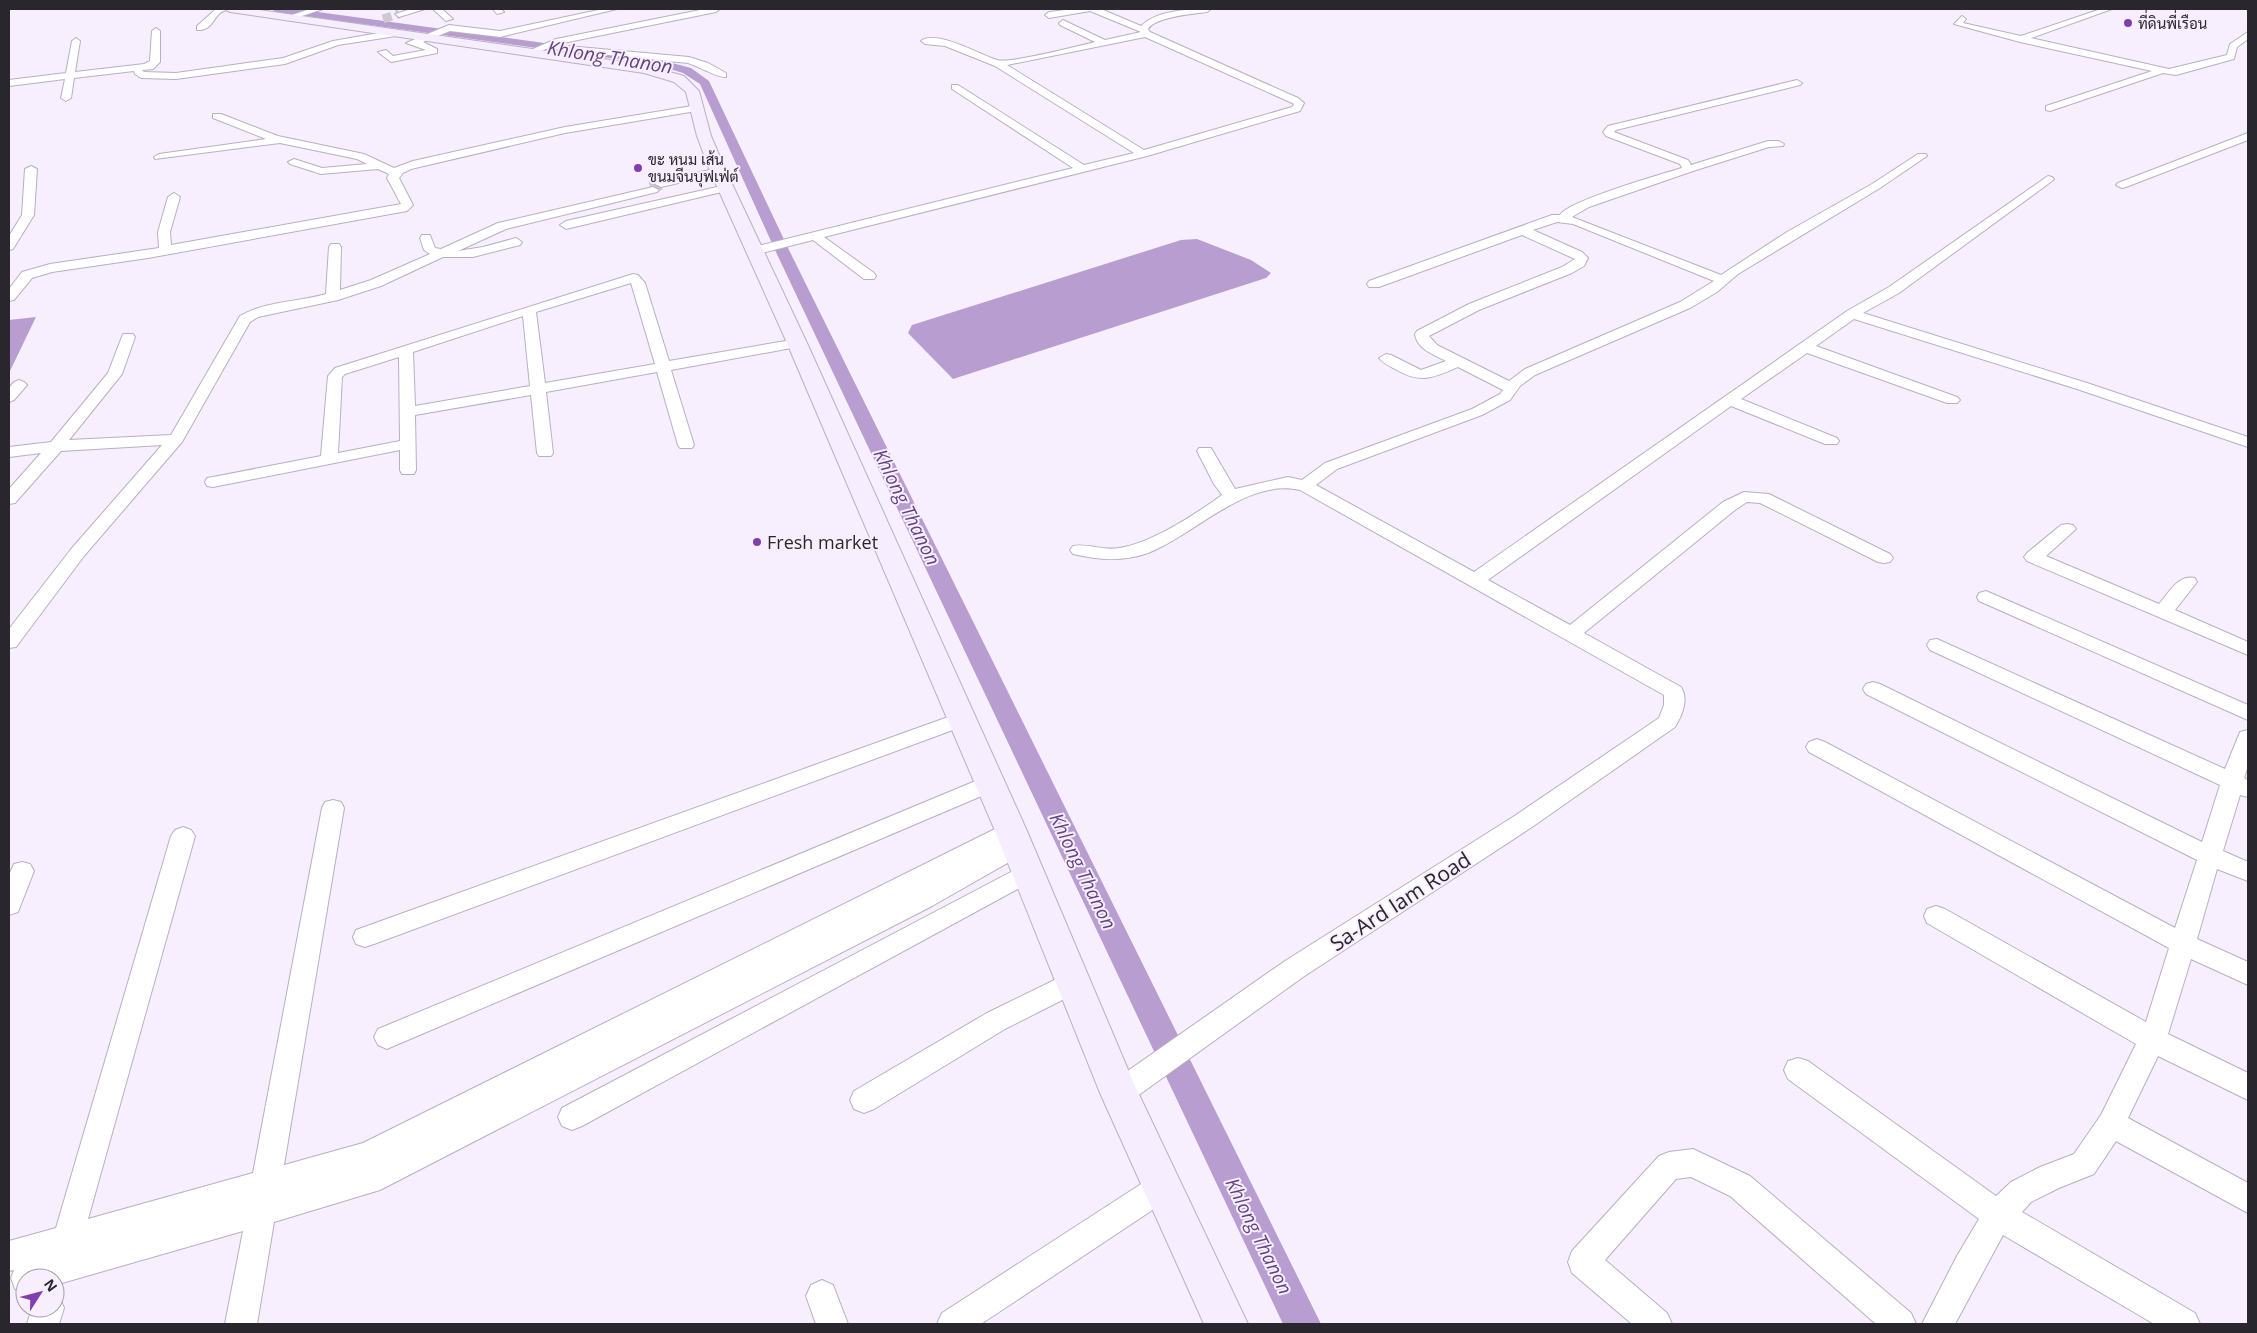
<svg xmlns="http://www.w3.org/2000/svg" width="2257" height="1333" viewBox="0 0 2257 1333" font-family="'Open Sans',Sarabun,sans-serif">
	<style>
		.water { fill: #b89dd1 }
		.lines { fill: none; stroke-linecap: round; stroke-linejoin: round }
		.canal { fill: #b89dd1; fill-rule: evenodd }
		.street-tunnel-far1 { stroke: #cec7d4; stroke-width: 9; stroke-dasharray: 9 5; stroke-linecap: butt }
		.street-tunnel { stroke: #cec7d4; stroke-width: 12; stroke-dasharray: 12 6; stroke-linecap: butt }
		.street-casing { stroke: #b8afc1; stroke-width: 2 }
		.secondary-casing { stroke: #b8afc1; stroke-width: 2 }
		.street { fill: #fff; fill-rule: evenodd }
		.secondary { fill: #f6edfe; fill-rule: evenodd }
		.poi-dot { fill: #823eb1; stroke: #f7effe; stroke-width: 2 }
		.labels { text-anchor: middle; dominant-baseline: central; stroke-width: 4; stroke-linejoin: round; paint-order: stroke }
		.far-poi-label { font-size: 15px; fill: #2a262d; stroke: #f7effe; text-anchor: start }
		.poi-label { font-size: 18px; fill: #2a262d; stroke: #f7effe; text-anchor: start }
		.water-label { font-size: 19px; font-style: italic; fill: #654181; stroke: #f7effe }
		.near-street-label { font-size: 21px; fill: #2a262d; stroke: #f7effe }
	</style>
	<rect width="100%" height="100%" fill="#f7effe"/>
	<!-- water -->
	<path class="water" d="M1197,239L1251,260L1271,273L1266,278L953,379L908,333L912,325L1181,240Z
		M36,317L10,371L9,372V320Z"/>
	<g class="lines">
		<!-- canal -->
		<path class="canal" d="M271,9H296L653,58L691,68L709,81L789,250L1321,1324H1283L775,250L700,84L683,73L653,64L276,12Z"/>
		<!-- street-tunnel-far1 -->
		<path class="street-tunnel-far1" d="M383,19L399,14"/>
		<!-- street-tunnel -->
		<path class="street-tunnel" d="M650,187L661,184"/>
		<!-- street casing -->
		<g class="street-casing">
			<path id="street" d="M216,9H227C225,11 222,11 220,13C213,19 211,31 197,30V26Z
				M310,9H323L290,20L286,17Z
				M411,9H425L399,17L395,14Z
				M433,9H442L453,19L446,21Z
				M493,9H501L504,12L497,14Z
				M603,9H617L500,37L450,31L423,42L437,49V53L391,62L378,52L386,50L393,56L426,50L406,43L449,25L500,31Z
				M705,9H720L716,12L558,44L557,45L689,57L708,63L726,73V77C718,78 698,66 688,63L559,50L556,49V45L531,55L526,52L556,39Z
				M1074,9H1101L1141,26C1157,10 1189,9 1211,9L1207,12C1192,14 1155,17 1148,29L1150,32L1298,98L1304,103L1300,111L1147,156L824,237L874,273L876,276L874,279H864L813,240L754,255L750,254L748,251L750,248L1073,168L952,89V85H958L1084,165L1134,153L995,66L945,46L925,44L921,41C936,29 980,55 997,60C1009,64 1078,46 1095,42L1060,25L1059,23L1063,20L1105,40L1141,32L1090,11L1049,18L1045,15L1049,12ZM1145,37L1290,102L1294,104L1292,107L1144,150L1007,65Z
				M2101,9H2112L2031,38L2169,69L2227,55L2230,44L2248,32V39L2237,47L2234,59L2176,75L2163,73L2050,111L2046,110V106L2152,71L2020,42L1954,24L1962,16L1966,19L1963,23L2021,36Z
				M156,28L160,31V62L153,69L142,70L144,72L176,73L283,58L333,41L396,30L400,33L396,36L338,45L285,64L176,79L141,78L135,74L134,71L74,78L71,98L66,101L61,98L65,79L9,86V80L66,73L72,41L76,38L80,41L75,72L144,64L150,61L152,31Z
				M1797,80L1802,83L1800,85L1616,130L1614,132L1688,160L1691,165L1768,141H1779L1784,144L1783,146L1769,147L1693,171L1589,207L1572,217L1721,275L1787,232L1872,184L1918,154H1926L1927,156L1880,188L1738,274L1717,292L1690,308L1535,375L1520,386L1510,400L1482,415L1337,469L1316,485L1474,572L1847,311L1889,287L2048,176L2052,177L2054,179L2052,181L1899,293L1863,313L2087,383L2248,437V447L2077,389L1854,319L1816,346L1957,397L1960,400L1957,403H1947L1807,353L1741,399L1837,438L1839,441L1837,444H1825L1731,406L1488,580L1570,625L1723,502L1744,492L1769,494L1890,554L1893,558L1890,562L1884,563L1878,562L1760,503L1747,502L1735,510L1584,633L1681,687C1689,699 1682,716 1675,727L1532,827L1303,977L1129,1102L1119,1106L1109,1102L1105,1093L1109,1084L1285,961L1516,815L1659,718L1664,705V695L1300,490C1246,478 1196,534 1148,553C1123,562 1098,560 1073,554L1070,550L1073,546C1087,543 1103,551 1119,548C1150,544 1196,514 1222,495L1214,484L1197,451L1199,448H1211L1235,489L1288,477L1302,480L1325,463L1472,409L1500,394L1503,390L1458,367C1433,378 1420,384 1395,369C1389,366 1383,363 1379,358L1386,354L1391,355L1421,370L1446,361C1434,355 1417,349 1415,334L1417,331L1469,304L1562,267L1575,259L1522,235L1379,287H1369L1367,284L1369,281L1552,215H1560C1568,201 1662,174 1682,168L1680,164L1606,136L1603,132L1608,126ZM1557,222L1573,224L1714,281L1680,302L1525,369L1509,381L1437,345L1429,336L1479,310L1572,273L1584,266L1588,258L1582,252L1533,230Z
				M698,105L703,108L702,110L565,133L411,169L403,173L399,178L413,205L407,211L148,258L52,272L32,278L14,300L9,301V289L22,272L50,264L159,248L158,232L168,197L174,193L180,197L170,232L171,245L401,204L387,178L389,174L378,169L321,174L290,164L288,162L294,159L322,168L367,164L357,159L280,143L155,159L154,157L159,154L266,139L213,118V114H221L278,136L364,154L394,168L413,161L565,127Z
				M2248,133V140L2126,187L2122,188L2116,185L2118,183Z
				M31,166L37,169L34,215L13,249L9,250V236L22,215L25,169Z
				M718,168L724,171L722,173L661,187L655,184L657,182Z
				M726,185L730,186L732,188L730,190L566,229L560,225L566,221Z
				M653,187L659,190L657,192L506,229L458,251L483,247L516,238L522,242L520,245L473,257H443L381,286L338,300L258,317L250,322L182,442L84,556L16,647L9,648V629L72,548L162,445L61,451L15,503L9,504V489L41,453L9,457V447L51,442L108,373L123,334H133L135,337L122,374L69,440L171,435L240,316C265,301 299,302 326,294L329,247L331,244H339L341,247L340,290L371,280L430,254L424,250L420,238L422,235H430L435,248L441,249L498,223Z
				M633,274L638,275L645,283L669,361L797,339L804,343L797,347L671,370L694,445L692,448H680L678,445L657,372L546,392L553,453L551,456H539L537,453L531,395L415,415L416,470L414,474H402L400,470V450L213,487L207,486L205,482L207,478L213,477L321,456L328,376L335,368ZM631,283L655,364L545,383L536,312ZM523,316L530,386L415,406L413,352ZM399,357L400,441L338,453L342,377L345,374Z
				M19,380L24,382L27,385L14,400L9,402V388L14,382Z
				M2067,524L2073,525L2076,529L2046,556L2159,604C2169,593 2178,574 2195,578L2197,582L2175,610L2248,642V655L2027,561L2024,557L2027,553L2061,525Z
				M1986,591L2248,705V720L1979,601L1977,597L1979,593Z
				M1937,639L2225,769L2240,732L2248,730V766L2244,778L2248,780V797L2240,795L2223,851L2248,862V881L2217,869L2197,939L2248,962V985L2191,959L2168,1034L2248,1073V1100L2158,1056L2128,1118L2248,1183V1213L2116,1141L2094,1174L2059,1188L2031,1202L2022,1212L2195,1313L2200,1324H2154L2003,1235L1955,1324H1922L1957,1256L1979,1219L1788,1079L1784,1070L1788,1061L1798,1058L1808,1061L1996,1196L2011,1182L2040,1167L2074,1154L2101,1115L2136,1044L1927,923L1924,916L1927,909L1936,906L1945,909L2146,1022L2169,948L1809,752L1806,747L1809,742L1817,739L1825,742L2175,928L2197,860L1866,694L1863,689L1866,684L1873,682L1880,684L2202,842L2220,785L1930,650L1927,645L1930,640Z
				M962,712L969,714L972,719L969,724L374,944L365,947L356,944L353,937L356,930Z
				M990,775L998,777L1001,783L998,789L396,1045L387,1049L378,1045L374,1037L378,1029Z
				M333,800L341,802L344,808L284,1165L363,1143L1003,825L1011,822L1019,825L1022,831L1017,838L1025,841L1029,847L1025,853L932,906L380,1190L274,1222L257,1324H225L243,1231L55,1285V1278H25V1293L15,1289L11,1278L14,1270L9,1271V1241L56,1228L171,836L175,830L183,827L191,830L195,836L88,1219L253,1173L322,808L325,802Z
				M22,862L30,864L34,871L18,912L9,915V875L14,864Z
				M1028,863L1036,865L1040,872L1036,879L582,1126L572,1130L562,1126L558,1117L562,1108Z
				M1073,971L1082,974L1086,982L1082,990L1005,1029L874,1109L864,1113L854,1109L850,1100L854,1091L987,1013Z
				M1693,1149L1750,1176L1911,1313L1916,1324H1876L1730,1196L1691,1177L1676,1179L1605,1260L1667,1313L1672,1324H1632L1572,1273L1568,1262L1572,1251L1659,1156L1669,1152Z
				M1162,1173L1172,1177L1177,1187L1172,1197L981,1324H937L942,1313L1152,1177Z
				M822,1280L833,1285L848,1324H816L806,1296L811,1285Z
				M55,1295L59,1297L64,1308L59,1324H27L32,1308H55Z"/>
		</g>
		<!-- secondary casing -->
		<g class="secondary-casing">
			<path id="secondary" d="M224,9H252L645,65L684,76L699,91L711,136L726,171L807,343L1027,831L1135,1086L1248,1324H1204L1100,1093L995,831L787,343L710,171L697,136L686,92L674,82L644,73L230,12Z"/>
		</g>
		<!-- street -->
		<use href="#street" class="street"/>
		<!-- secondary -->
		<use href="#secondary" class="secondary"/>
	</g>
	<!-- markers -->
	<g class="poi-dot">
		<circle cx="2128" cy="23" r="5"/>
		<circle cx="638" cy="168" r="5"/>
		<circle cx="757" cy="542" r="5"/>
	</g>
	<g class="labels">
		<!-- far-poi labels -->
		<g class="far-poi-label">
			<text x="2138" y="23">ที่ดินพี่เรือน</text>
			<text x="648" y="159">ขะ หนม เส้น<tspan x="648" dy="17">ขนมจีนบุฟเฟ่ต์</tspan></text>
		</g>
		<!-- poi labels -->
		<g class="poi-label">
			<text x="767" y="542">Fresh market</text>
		</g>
		<!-- water labels -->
		<g class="water-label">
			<text transform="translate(610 57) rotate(9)">Khlong Thanon</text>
			<text transform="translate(907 507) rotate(64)">Khlong Thanon</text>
			<text transform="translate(1083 871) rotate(64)">Khlong Thanon</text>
			<text transform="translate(1259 1236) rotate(64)">Khlong Thanon</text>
		</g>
		<!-- near-street labels -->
		<g class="near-street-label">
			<text transform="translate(1400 901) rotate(-33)">Sa-Ard Iam Road</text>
		</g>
	</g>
	<!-- border -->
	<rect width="2257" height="1333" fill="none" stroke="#2a262d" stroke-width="20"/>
	<!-- north arrow -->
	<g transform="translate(40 1293) rotate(54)"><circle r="24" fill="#f7effe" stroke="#a59faa"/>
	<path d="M0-4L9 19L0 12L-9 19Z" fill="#823eb1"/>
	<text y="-8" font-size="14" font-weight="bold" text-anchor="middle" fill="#2a262d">N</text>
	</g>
</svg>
